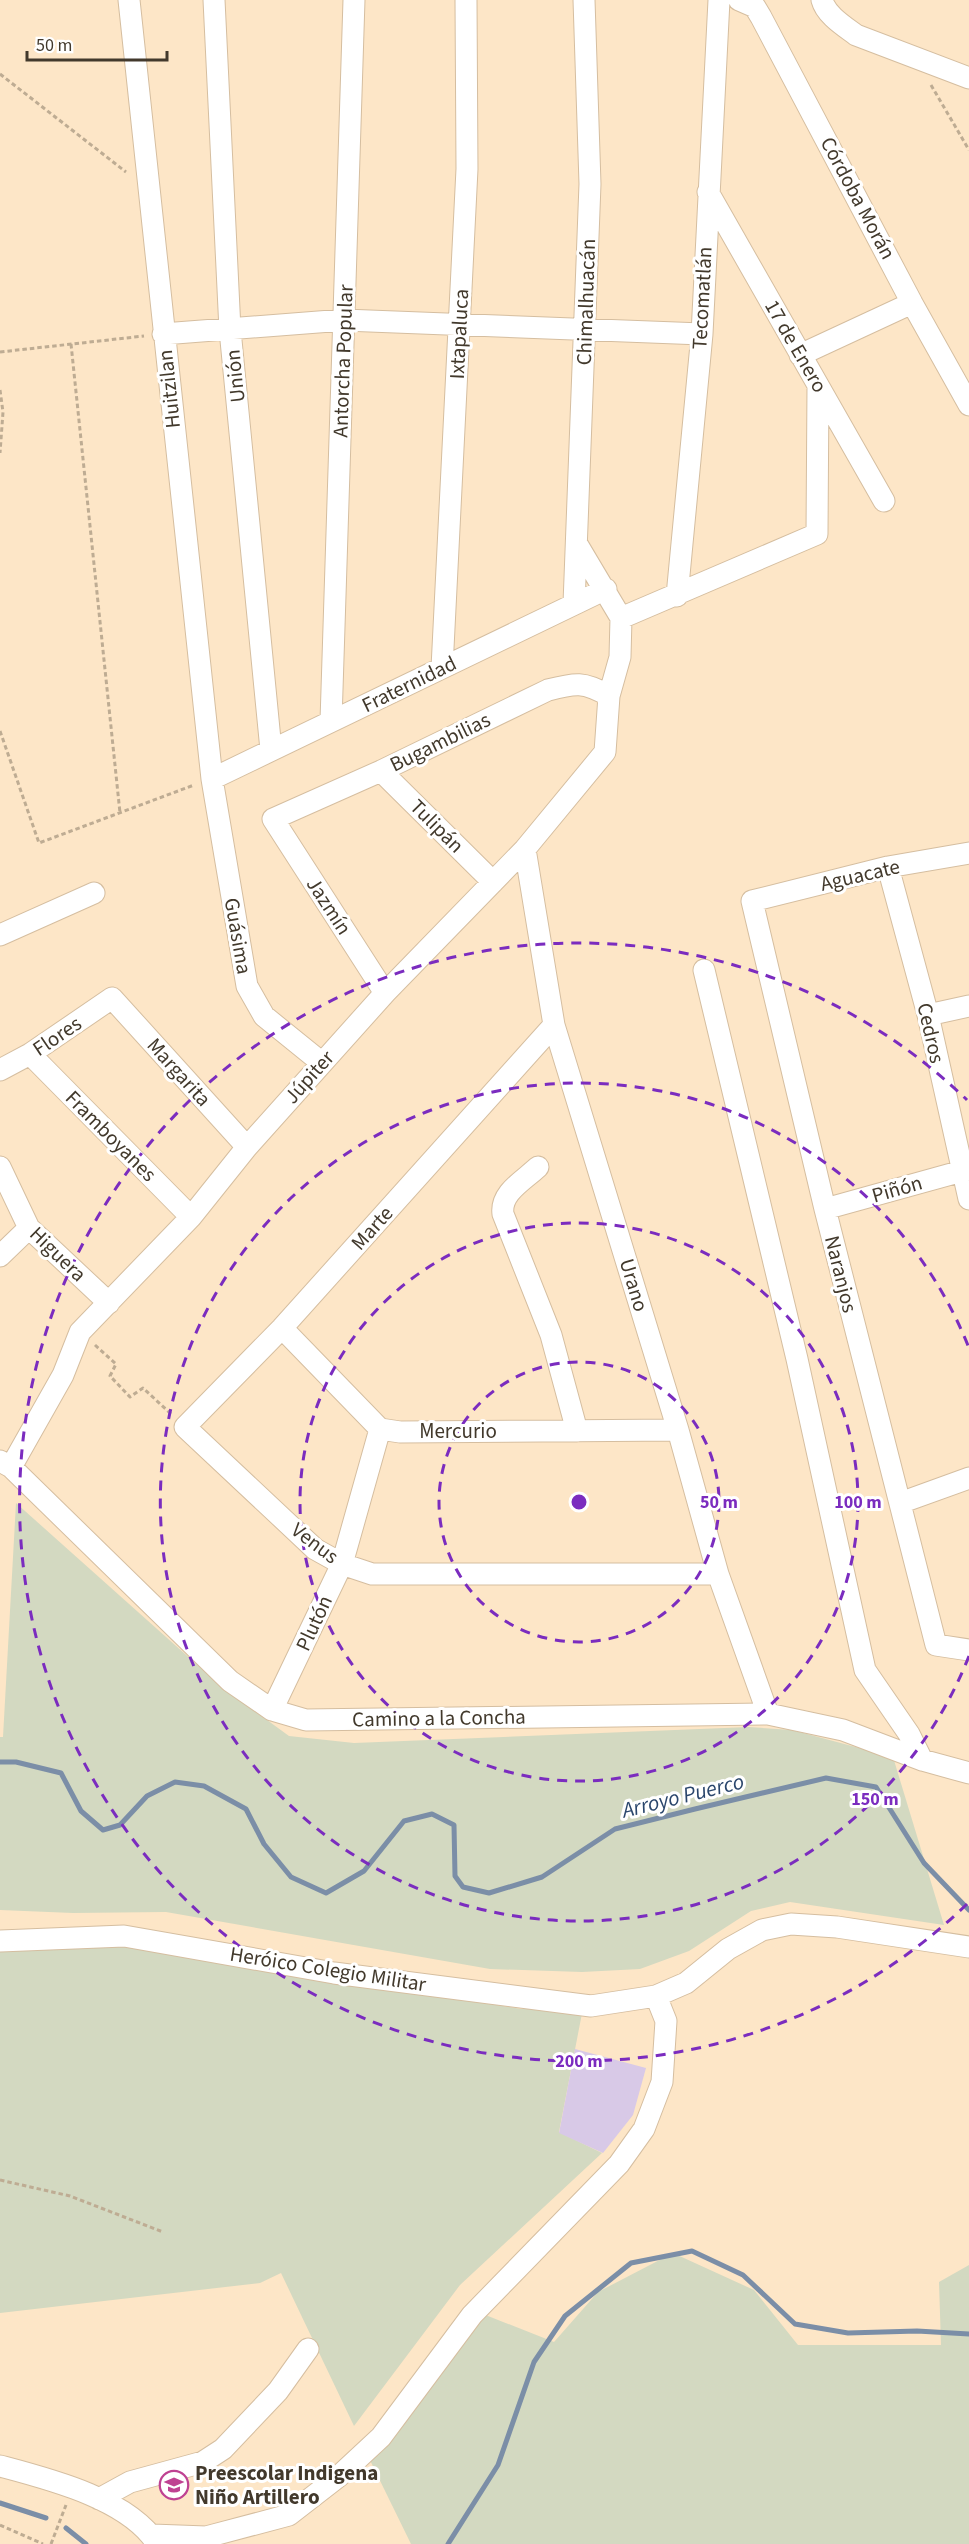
<svg xmlns="http://www.w3.org/2000/svg" width="969" height="2544" viewBox="0 0 969 2544" font-family="'Source Sans 3',sans-serif">
	<style>
		.green { fill: #d3d9c1 }
		.lines { fill: none; stroke-linecap: round; stroke-linejoin: round }
		.stream { stroke: #7b8ea7; stroke-width: 5 }
		.building { fill: #d8c9e7 }
		.minor-casing { stroke: #d5bea0; stroke-width: 23 }
		.path { stroke: #beac93; stroke-width: 3; stroke-dasharray: 4.5 3; stroke-linecap: butt }
		.minor { stroke: #fff; stroke-width: 21 }
		.ring { fill: none; stroke: #7b2cbf; stroke-width: 3; stroke-dasharray: 10 8 }
		.labels { text-anchor: middle; dominant-baseline: central; stroke-width: 6; stroke-linejoin: round; paint-order: stroke }
		.street-label { font-size: 21px; fill: #42392c; stroke: #fff }
		.poi-label { font-size: 21px; font-weight: bold; fill: #42392c; stroke: #fff; text-anchor: start }
		.water-label { font-size: 22px; font-style: italic; fill: #2a466c; stroke: #fff }
		.centre { fill: #7b2cbf; stroke: #fff; stroke-width: 3 }
		.ring-label { font-size: 18px; text-anchor: middle; font-weight: bold; fill: #7b2cbf; stroke: #fff; stroke-width: 6; stroke-linejoin: round; paint-order: stroke }
	</style>
	<rect width="100%" height="100%" fill="#fde6c7"/>
	<!-- green -->
	<path class="green" d="M16,1503L222,1687L289,1736L354,1743L749,1727L792,1730L893,1757L944,1925L790,1902L751,1911L689,1951L640,1969L582,1972L490,1969L166,1912L73,1913L0,1910V1737H3Z
		M0,1938L128,1943L521,2009L584,2003L559,2132L602,2153L460,2285L354,2426L281,2273L260,2283L0,2313Z
		M673,2253L754,2290L798,2345H941L939,2282L969,2265V2544H411L365,2450L478,2312L554,2342L598,2292Z"/>
	<g class="lines">
		<!-- stream -->
		<path class="stream" d="M0,1762H16L61,1773L81,1811L103,1830L120,1825L147,1796L175,1782L204,1786L246,1809L264,1844L291,1877L326,1893L364,1871L404,1821L432,1814L454,1825L455,1876L463,1887L489,1893L542,1877L615,1829L695,1809L826,1778L876,1787L924,1863L969,1910
			M0,2503L46,2518
			M66,2528L86,2544
			M448,2544L498,2465L534,2362L565,2316L631,2263L692,2251L743,2275L795,2324L848,2333L917,2331L969,2334"/>
	</g>
	<!-- building -->
	<path class="building" d="M575,2049L646,2068L633,2115L603,2153L559,2133Z"/>
	<g class="lines">
		<!-- minor casing -->
		<g class="minor-casing">
			<path id="minor" d="M129,0L212,779L247,986L264,1016L322,1063
				M214,0L230,330L271,750
				M739,0L755,7L761,17L912,303L969,405
				M822,0C826,15 844,26 856,35L969,78
				M708,192L884,501
				M163,334L344,320L702,334
				M800,355L912,303
				M677,596L702,334L719,0
				M574,604L590,184L584,0
				M621,618L817,534L818,386
				M442,668L467,169L466,0
				M331,721L354,0
				M381,771L493,882
				M212,779L606,589
				M525,849L554,1025L678,1430L718,1574L768,1714
				M969,853L888,867L752,901L825,1209L936,1645L969,1650
				M888,867L928,1015L969,1199
				M0,935L94,893
				M704,970L797,1359L865,1670L909,1734L922,1760
				M385,993L273,819L381,771L548,690C575,683 584,681 609,696
				M928,1015L969,1006
				M554,1025L282,1328L185,1427L315,1549L342,1564L372,1574H718
				M30,1054L191,1217
				M0,1070L30,1054L112,998L247,1147
				M0,1167L29,1228L109,1303
				M538,1167C523,1181 500,1193 503,1214L551,1335L577,1431
				M825,1209L969,1169
				M0,1256L29,1228
				M282,1328L380,1429L400,1432L678,1430
				M0,1461L11,1467L230,1681L272,1710L306,1720L768,1714L843,1730L922,1760L969,1773
				M11,1467L63,1375L80,1332L191,1217L247,1147L385,993L525,849L605,752L609,696L620,657L621,618L577,544
				M900,1503L969,1478
				M272,1710L342,1564L380,1429
				M0,1941L124,1936L334,1973L591,2006L656,1996L686,1983L728,1949L762,1930L791,1924L837,1927L969,1947
				M0,2466C49,2479 129,2499 157,2544
				M99,2499L130,2482L203,2462L223,2449L278,2391L308,2349
				M152,2535L206,2537L289,2515L338,2477L381,2437L472,2315L619,2164L644,2129L662,2082L666,2021L656,1996"/>
		</g>
		<!-- path -->
		<path class="path" d="M0,74L126,172
			M931,85L969,150
			M71,344L120,813
			M0,352L144,336
			M0,390L3,412L0,453
			M0,731L39,843L194,785
			M95,1345L116,1364L110,1376L130,1397L143,1388L171,1414
			M0,2180L70,2196L163,2232
			M0,2525L43,2544
			M51,2544L66,2505"/>
		<!-- minor -->
		<use href="#minor" class="minor"/>
	</g>
	<!-- distance rings -->
	<g class="ring">
		<circle cx="579" cy="1502" r="140"/>
		<circle cx="579" cy="1502" r="279"/>
		<path d="M969 1656A419 419 0 1 1 969 1348"/>
		<path d="M967 1904A559 559 0 1 1 967 1100"/>
	</g>
	<!-- icons -->
	<defs>
		<g id="school-ring" transform="scale(1.5)"><circle r="9.5" fill="#fff" stroke="#bf4292" stroke-width="1.5"/><path d="M0-5L7-2L0 1L-7-2ZM-4 1L0 2.5L4 1V4Q0 6-4 4Z" fill="#bf4292"/></g>
	</defs>
	<g fill-rule="evenodd">
		<use href="#school-ring" x="174" y="2485"/>
	</g>
	<g class="labels">
		<!-- street labels -->
		<g class="street-label">
			<text transform="translate(858 198) rotate(62)">Córdoba Morán</text>
			<text transform="translate(702 298) rotate(-87)">Tecomatlán</text>
			<text transform="translate(586 302) rotate(-88)">Chimalhuacán</text>
			<text transform="translate(459 334) rotate(-87)">Ixtapaluca</text>
			<text transform="translate(796 346) rotate(60)">17 de Enero</text>
			<text transform="translate(343 361) rotate(-88)">Antorcha Popular</text>
			<text transform="translate(235 376) rotate(-96)">Unión</text>
			<text transform="translate(169 389) rotate(-96)">Huitzilan</text>
			<text transform="translate(409 684) rotate(-26)">Fraternidad</text>
			<text transform="translate(440 742) rotate(-26)">Bugambilias</text>
			<text transform="translate(437 826) rotate(45)">Tulipán</text>
			<text transform="translate(860 875) rotate(-13)">Aguacate</text>
			<text transform="translate(329 906) rotate(57)">Jazmín</text>
			<text transform="translate(238 936) rotate(80)">Guásima</text>
			<text transform="translate(931 1033) rotate(77)">Cedros</text>
			<text transform="translate(57 1036) rotate(-34)">Flores</text>
			<text transform="translate(179 1072) rotate(48)">Margarita</text>
			<text transform="translate(309 1077) rotate(-48)">Júpiter</text>
			<text transform="translate(111 1136) rotate(45)">Framboyanes</text>
			<text transform="translate(897 1189) rotate(-16)">Piñón</text>
			<text transform="translate(372 1228) rotate(-48)">Marte</text>
			<text transform="translate(58 1254) rotate(44)">Higuera</text>
			<text transform="translate(841 1274) rotate(76)">Naranjos</text>
			<text transform="translate(634 1285) rotate(73)">Urano</text>
			<text x="458" y="1431">Mercurio</text>
			<text transform="translate(315 1543) rotate(37)">Venus</text>
			<text transform="translate(314 1623) rotate(-65)">Plutón</text>
			<text transform="translate(439 1718) rotate(-1)">Camino a la Concha</text>
			<text transform="translate(328 1969) rotate(9)">Heróico Colegio Militar</text>
		</g>
		<!-- poi labels -->
		<g class="poi-label">
			<text x="195" y="2473">Preescolar Indigena<tspan x="195" dy="24">Niño Artillero</tspan></text>
		</g>
		<!-- water labels -->
		<g class="water-label">
			<text transform="translate(683 1796) rotate(-14)">Arroyo Puerco</text>
		</g>
	</g>
	<circle cx="579" cy="1502" r="9" class="centre"/>
	<g class="ring-label">
		<text x="719" y="1508">50 m</text>
		<text x="858" y="1508">100 m</text>
		<text x="875" y="1805">150 m</text>
		<text x="579" y="2067">200 m</text>
	</g>
	<!-- scale -->
	<path d="M27 51v9h140v-9" fill="none" stroke="#42392c" stroke-width="3"/>
	<text x="36" y="51" font-size="18" fill="#42392c" stroke="#ffffff" stroke-width="4.5" paint-order="stroke">50 m</text>
</svg>
